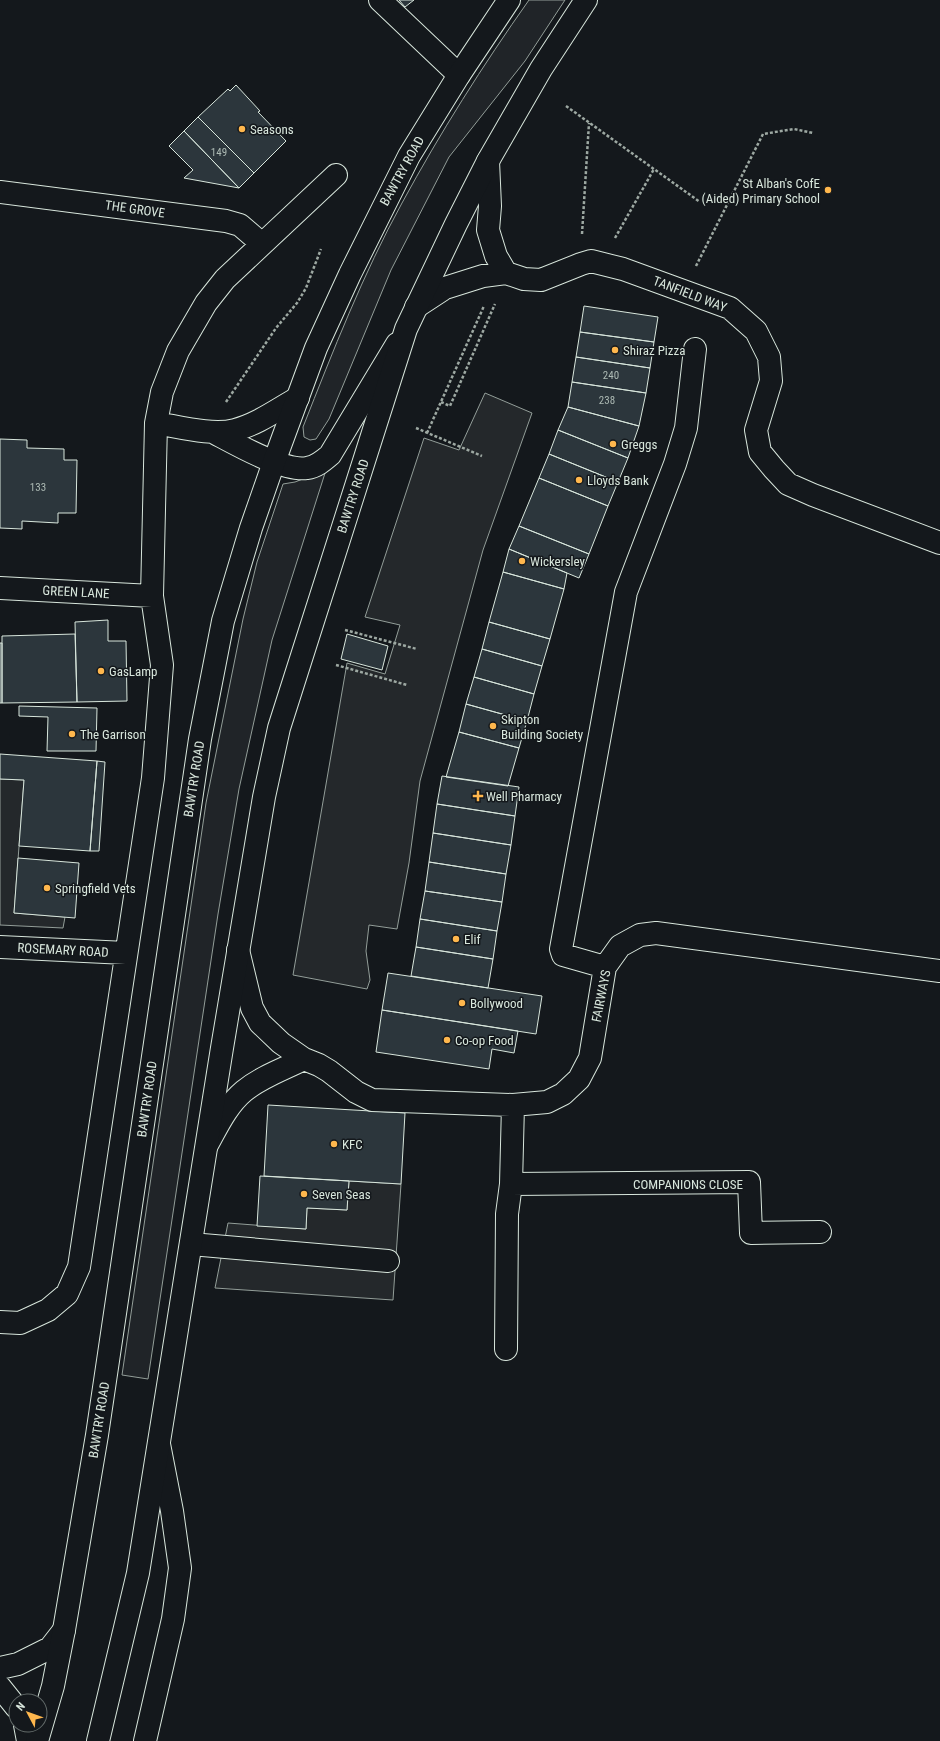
<svg xmlns="http://www.w3.org/2000/svg" width="940" height="1741" viewBox="0 0 940 1741" font-family="'Roboto Condensed',sans-serif">
	<style>
		.green { fill: #202428; stroke: #939e99 }
		.parking { fill: #24282b; stroke: #939e99 }
		.building { fill: #2c363c; stroke: #d8e6dc }
		.lines { fill: none; stroke-linecap: round; stroke-linejoin: round }
		.minor-casing { stroke: #d8e6dc; stroke-width: 24 }
		.major-casing { stroke: #d8e6dc; stroke-width: 24 }
		.path { stroke: #9da8a2; stroke-width: 2.5; stroke-dasharray: 3 2; stroke-linecap: butt }
		.minor { stroke: #14181c; stroke-width: 22 }
		.major { stroke: #14181c; stroke-width: 22 }
		.poi-dot { fill: #ffb74d; stroke: #14181c; stroke-width: 1.5 }
		.labels { text-anchor: middle; dominant-baseline: central; stroke-width: 3; stroke-linejoin: round; paint-order: stroke }
		.number-label { font-size: 11px; fill: #adbab4 }
		.poi-label { font-size: 13px; fill: #d8e6dc; stroke: #14181c; text-anchor: start }
		.street-label { font-size: 13px; fill: #d8e6dc; stroke: #14181c }
	</style>
	<rect width="100%" height="100%" fill="#14181c"/>
	<!-- green -->
	<path class="green" d="M529,0H565L525,61L449,157L391,270L329,419L316,439L310,440L304,437L303,427C333,351 363,274 402,203C440,133 483,65 529,0Z
		M326,470L272,640L239,789L218,914L148,1379L122,1375L206,803L243,619L257,562L283,484L295,482Z"/>
	<!-- parking -->
	<path class="parking" d="M485,393L532,413L483,550L420,781L409,863L397,929L369,925L366,951L370,980L367,989L293,975L347,663L385,674L400,625L365,617L424,438L459,450Z
		M0,779L24,780L14,913L65,917L63,928L0,925Z
		M349,1181L401,1184L393,1300L215,1288L228,1223L306,1229L307,1208L347,1210Z"/>
	<!-- building -->
	<path class="building" d="M399,0H414L405,7Z
		M236,85L260,111L258,112L286,141L254,173L198,117L228,89L230,91Z
		M198,117L254,173L239,188L184,131Z
		M184,131L239,188L184,178L193,170L169,146Z
		M584,306L658,317L654,342L580,332Z
		M580,332L654,342L650,368L576,357Z
		M576,357L650,368L646,393L572,382Z
		M572,382L646,393L639,426L568,407Z
		M568,407L639,426L628,458L558,430Z
		M558,430L628,458L618,482L549,454Z
		M0,439L27,440V448L64,449V460H77L76,513H58V523L22,521V529L0,528Z
		M549,454L618,482L608,506L539,478Z
		M539,478L608,506L589,554L519,526Z
		M519,526L589,554L579,578L509,549Z
		M509,549L567,573L564,589L503,572Z
		M503,572L564,589L550,639L489,622Z
		M108,620V641H126L127,701L77,702L75,622Z
		M489,622L550,639L542,666L482,649Z
		M75,634L77,702L2,703V636Z
		M347,634L388,646L382,670L341,659Z
		M0,643H2V703H0Z
		M482,649L542,666L534,694L474,677Z
		M474,677L534,694L527,721L466,704Z
		M466,704L527,721L519,748L459,732Z
		M19,706L97,708L96,751H47L48,717L19,716Z
		M459,732L519,748L508,786L446,777Z
		M0,754L97,761L90,851L19,846L24,780L0,779Z
		M97,761L105,762L99,851H90Z
		M442,776L519,787L515,816L437,804Z
		M437,804L515,816L511,845L433,833Z
		M433,833L511,845L506,874L429,862Z
		M18,858L79,863L75,918L14,913Z
		M429,862L506,874L502,902L425,891Z
		M425,891L502,902L497,931L420,919Z
		M420,919L497,931L493,959L416,947Z
		M416,947L493,959L488,988L411,976Z
		M388,973L542,996L536,1034L382,1010Z
		M382,1010L518,1031L514,1053L492,1049L489,1069L376,1052Z
		M268,1105L405,1113L401,1184L264,1176Z
		M260,1176L349,1181L347,1210L307,1208L306,1229L257,1226Z"/>
	<g class="lines">
		<!-- minor casing -->
		<g class="minor-casing">
			<path id="minor" d="M380,0L459,75
				M488,161L490,206L488,230L496,256L506,273
				M0,192L226,221L240,225L262,244
				M416,307L445,288L483,276L506,273L524,279L541,280L581,264L591,261L623,269L730,308L756,331L769,357L771,381L756,430L760,452L774,469L788,484L813,495L940,543
				M156,423C180,427 213,436 235,430C258,424 278,409 298,398
				M213,432C234,443 284,472 307,468C316,467 323,461 330,455L397,344
				M0,588L152,596
				M0,947L126,953
				M238,950L252,1008L260,1023L281,1043L304,1059L319,1065L329,1071L356,1092L372,1100L513,1105L547,1102L563,1094L579,1079L590,1058L605,967L620,946L640,935L656,933L940,971
				M605,967L563,955L561,949L626,592L675,464L686,428L695,349
				M207,1145C217,1127 227,1105 244,1091C261,1077 284,1069 304,1059
				M511,1184L749,1182L751,1233L820,1232
				M191,1244L388,1261
				M0,1322L20,1323L48,1310L67,1294L79,1267L153,778L162,665L152,596L156,423L162,392L178,351L206,303L225,279L336,175
				M506,1349L507,1214L511,1184L513,1105
				M0,1668L18,1664L50,1648L64,1630
				M0,1687L16,1707
				M25,1725L28,1741
				M145,1741L173,1619L180,1568L172,1511L159,1444"/>
		</g>
		<!-- major casing -->
		<g class="major-casing">
			<path id="major" d="M37,1741L53,1686L64,1630L97,1435L200,739L223,621L251,528L274,462L316,348L350,274L409,156L459,75L509,0
				M98,1741L138,1573L222,1048L264,797L279,728L406,329L456,224L488,161L541,69L586,0"/>
		</g>
		<!-- path -->
		<path class="path" d="M566,106L700,202
			M582,234L589,123
			M615,238L654,169
			M696,266L763,134L794,129L813,133
			M226,402L276,328L297,303L306,288L321,249
			M441,402L450,406L495,304
			M416,428L482,456
			M427,433L484,306
			M345,630L417,649
			M336,665L407,685"/>
		<!-- minor -->
		<use href="#minor" class="minor"/>
		<!-- major -->
		<use href="#major" class="major"/>
	</g>
	<!-- markers -->
	<g class="poi-dot">
		<circle cx="242" cy="129" r="4"/>
		<circle cx="828" cy="190" r="4"/>
		<circle cx="615" cy="350" r="4"/>
		<circle cx="613" cy="444" r="4"/>
		<circle cx="579" cy="480" r="4"/>
		<circle cx="522" cy="561" r="4"/>
		<circle cx="101" cy="671" r="4"/>
		<circle cx="493" cy="726" r="4"/>
		<circle cx="72" cy="734" r="4"/>
		<path d="M476 790h4v4h4v4h-4v4h-4v-4h-4v-4h4z"/>
		<circle cx="47" cy="888" r="4"/>
		<circle cx="456" cy="939" r="4"/>
		<circle cx="462" cy="1003" r="4"/>
		<circle cx="447" cy="1040" r="4"/>
		<circle cx="334" cy="1144" r="4"/>
		<circle cx="304" cy="1194" r="4"/>
	</g>
	<g class="labels">
		<!-- number labels -->
		<g class="number-label">
			<text x="219" y="152">149</text>
			<text x="611" y="375">240</text>
			<text x="607" y="400">238</text>
			<text x="38" y="487">133</text>
		</g>
		<!-- poi labels -->
		<g class="poi-label">
			<text x="250" y="129">Seasons</text>
			<text x="820" y="183" text-anchor="end">St Alban's CofE<tspan x="820" dy="15">(Aided) Primary School</tspan></text>
			<text x="623" y="350">Shiraz Pizza</text>
			<text x="621" y="444">Greggs</text>
			<text x="587" y="480">Lloyds Bank</text>
			<text x="530" y="561">Wickersley</text>
			<text x="109" y="671">GasLamp</text>
			<text x="501" y="719">Skipton<tspan x="501" dy="15">Building Society</tspan></text>
			<text x="80" y="734">The Garrison</text>
			<text x="486" y="796">Well Pharmacy</text>
			<text x="55" y="888">Springfield Vets</text>
			<text x="464" y="939">Elif</text>
			<text x="470" y="1003">Bollywood</text>
			<text x="455" y="1040">Co-op Food</text>
			<text x="342" y="1144">KFC</text>
			<text x="312" y="1194">Seven Seas</text>
		</g>
		<!-- street labels -->
		<g class="street-label">
			<text transform="translate(402 171) rotate(-61)">BAWTRY ROAD</text>
			<text transform="translate(135 209) rotate(8)">THE GROVE</text>
			<text transform="translate(690 294) rotate(21)">TANFIELD WAY</text>
			<text transform="translate(353 496) rotate(-72)">BAWTRY ROAD</text>
			<text transform="translate(76 592) rotate(3)">GREEN LANE</text>
			<text transform="translate(194 779) rotate(-81)">BAWTRY ROAD</text>
			<text transform="translate(63 950) rotate(3)">ROSEMARY ROAD</text>
			<text transform="translate(601 996) rotate(-79)">FAIRWAYS</text>
			<text transform="translate(147 1099) rotate(-82)">BAWTRY ROAD</text>
			<text x="688" y="1184">COMPANIONS CLOSE</text>
			<text transform="translate(99 1420) rotate(-81)">BAWTRY ROAD</text>
		</g>
	</g>
	<!-- north arrow -->
	<g transform="translate(28 1713) rotate(311)"><circle r="19" fill="#14181c" stroke="#626a69"/>
	<path d="M0-3L7 15L0 10L-7 15Z" fill="#ffb74d"/>
	<text y="-6" font-size="11" font-weight="bold" text-anchor="middle" fill="#d8e6dc">N</text>
	</g>
</svg>
